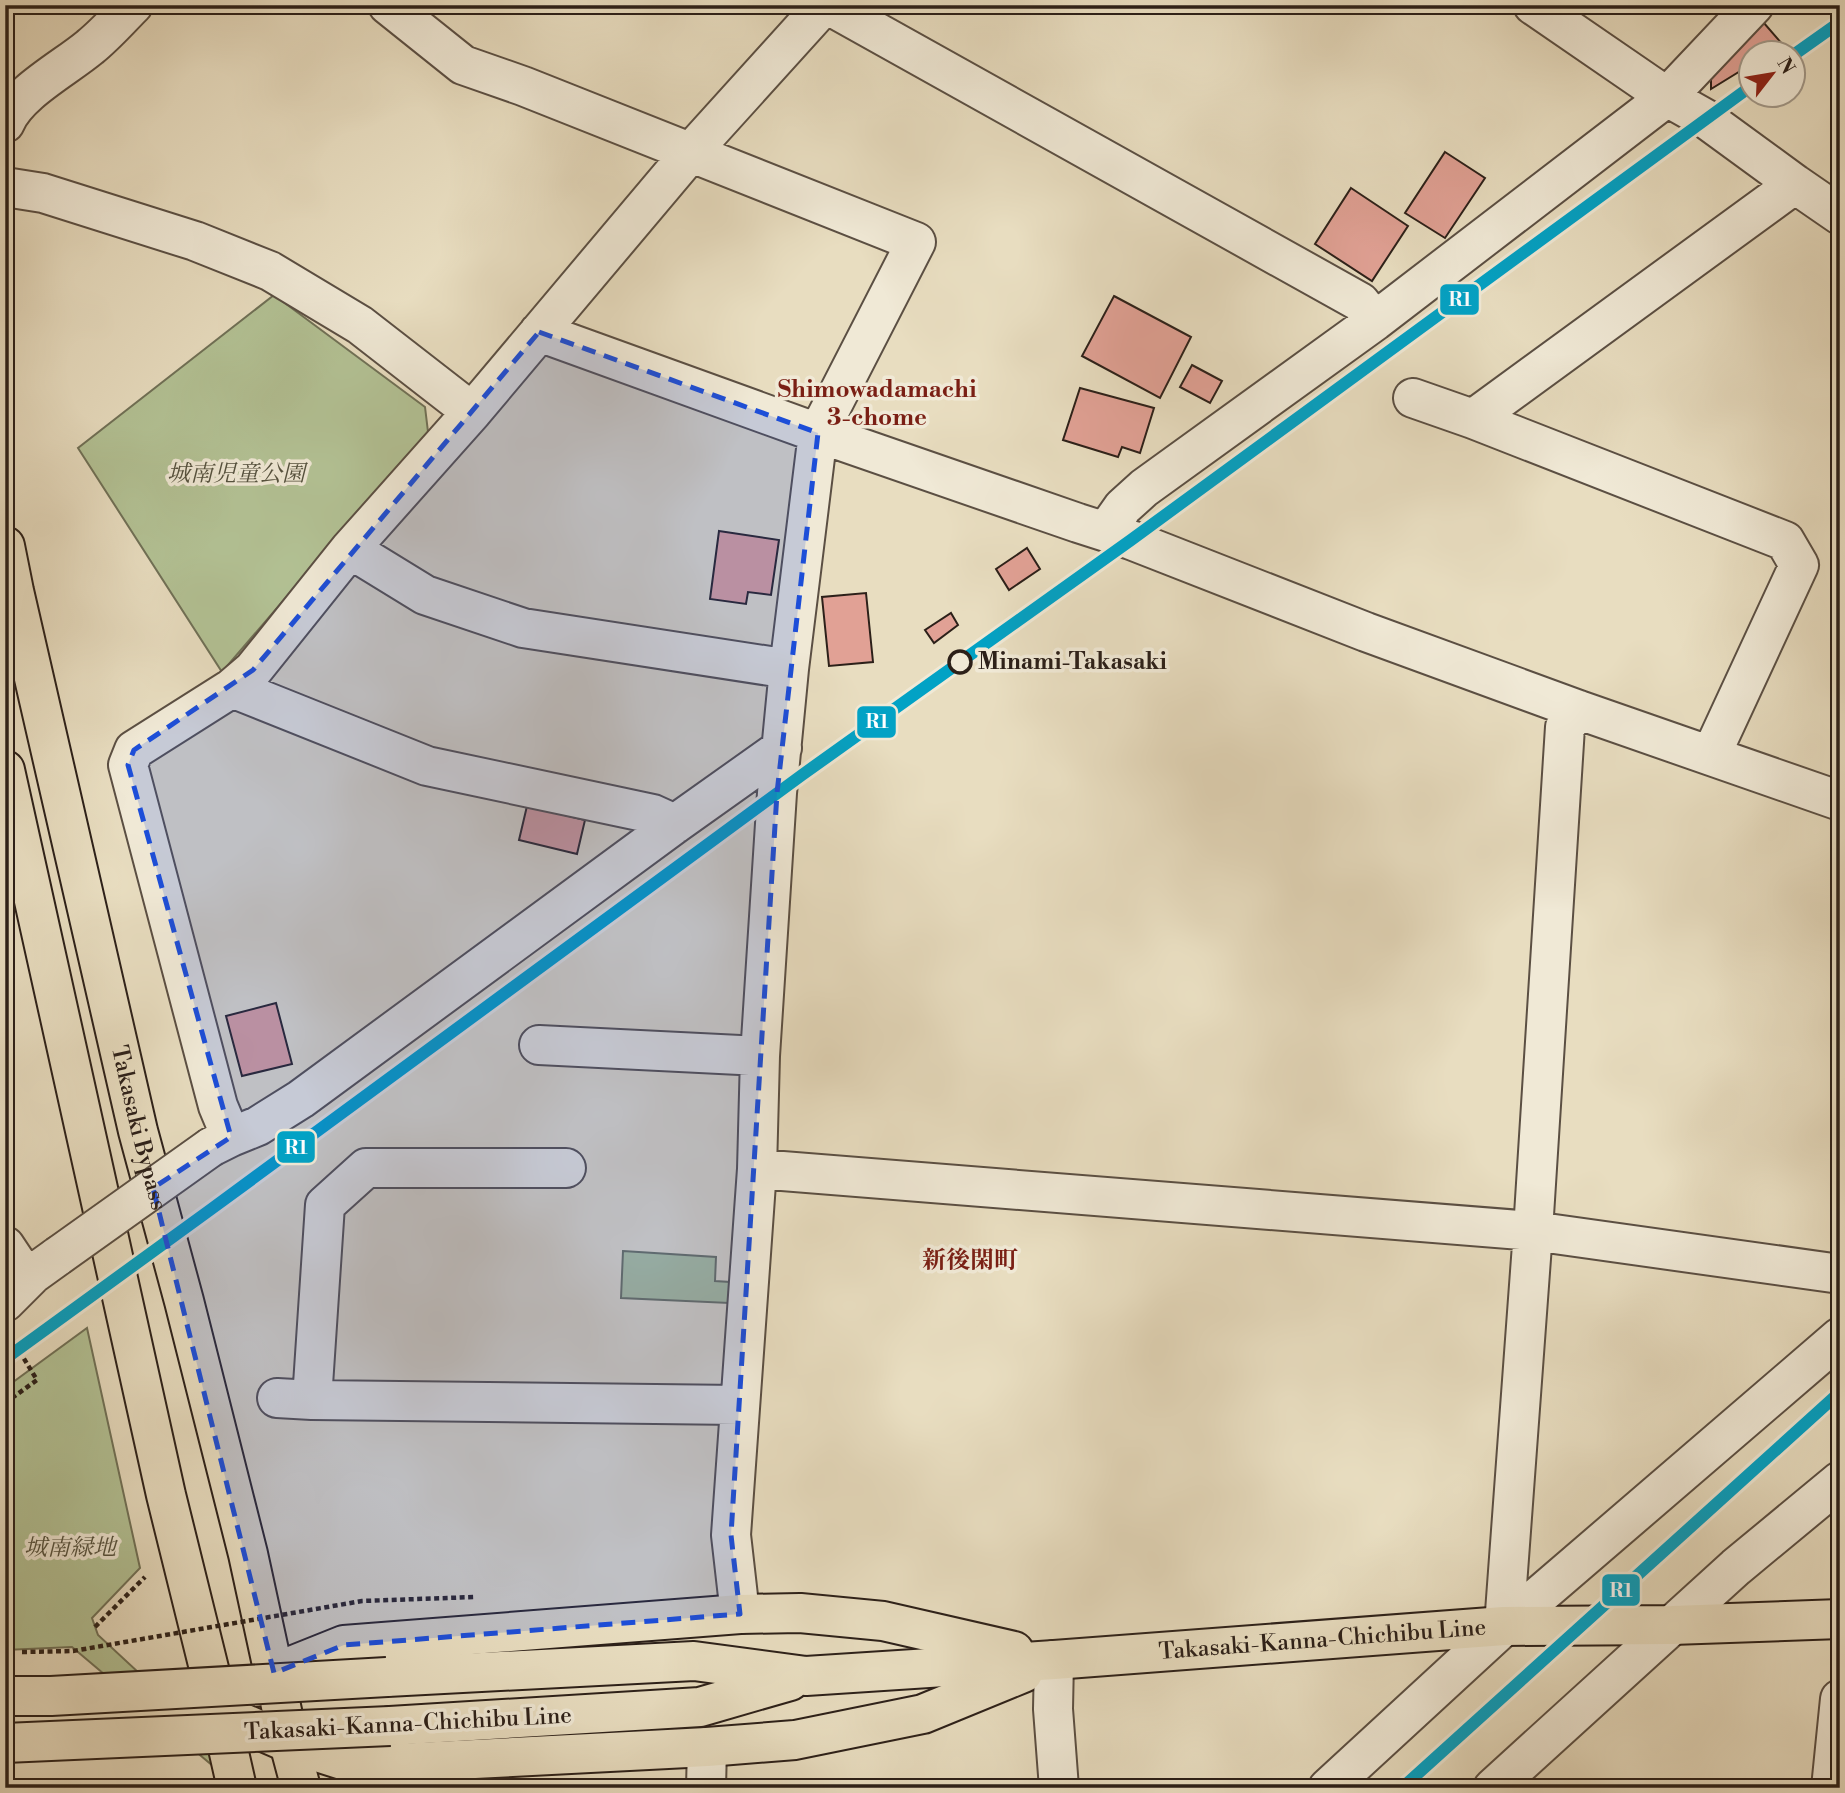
<svg xmlns="http://www.w3.org/2000/svg" width="1845" height="1793" viewBox="0 0 1845 1793" font-family="'Libre Bodoni','Noto Serif JP',serif">
	<style>
		.green { fill: #b3c295; stroke: #707157; stroke-width: 2 }
		.building { fill: #e1a195; stroke: #2c2019; stroke-width: 2 }
		.lines { fill: none; stroke-linecap: round; stroke-linejoin: round }
		.minor-casing { stroke: #5b4f43; stroke-width: 42 }
		.major-casing { stroke: #2c2019; stroke-width: 42 }
		.highway-casing { stroke: #2c2019; stroke-width: 42 }
		.path { stroke: #2c2019; stroke-width: 4.5; stroke-dasharray: 5 3.5; stroke-linecap: butt }
		.minor { stroke: #f0e9d6; stroke-width: 38 }
		.major { stroke: #e8ddc0; stroke-width: 38 }
		.highway { stroke: #e8ddc0; stroke-width: 38 }
		.rail-casing { stroke: #2c2019; stroke-width: 8 }
		.rail { stroke: #f0e9d6; stroke-width: 5; stroke-dasharray: 16; stroke-linecap: butt }
		.minor-bridge-casing { stroke: #5b4f43; stroke-width: 42; stroke-linecap: butt }
		.major-bridge-casing { stroke: #2c2019; stroke-width: 42; stroke-linecap: butt }
		.path-bridge { stroke: #2c2019; stroke-width: 4.5; stroke-dasharray: 5 3.5; stroke-linecap: butt }
		.minor-bridge { stroke: #f0e9d6; stroke-width: 38 }
		.major-bridge { stroke: #e8ddc0; stroke-width: 38 }
		.rail-1-casing { stroke: #f0e9d6; stroke-width: 18 }
		.rail-1 { stroke: #02a2c5; stroke-width: 12 }
		.marked { fill: #1d4ed8; fill-opacity: 0.2; stroke: #1d4ed8; stroke-width: 5; stroke-dasharray: 14 9; stroke-linejoin: round }
		.stop-dot { fill: #f0e9d6; stroke: #2c2019; stroke-width: 3.5 }
		.labels { text-anchor: middle; dominant-baseline: central; stroke-width: 7; stroke-linejoin: round; paint-order: stroke }
		.park-label { font-size: 23px; font-style: italic; fill: #54513e; stroke: #f0e9d6 }
		.stop-label { font-size: 23px; font-weight: bold; fill: #2c2019; stroke: #f0e9d6; text-anchor: start }
		.street-label { font-size: 23px; fill: #2c2019; stroke: #f0e9d6 }
		.neighbourhood-label { font-size: 24px; font-weight: bold; fill: #7a1f14; stroke: #f0e9d6 }
		.line-badge { stroke: #f0e9d6; stroke-width: 2.5 }
		.badge-label { font-size: 19px; text-anchor: middle; font-weight: bold; fill: #fff }
	</style>
	<rect width="100%" height="100%" fill="#e8ddc0"/>
	<filter id="stains"><feTurbulence type="fractalNoise" baseFrequency=".00286" numOctaves="4"/><feColorMatrix values="0 0 0 0 .2 0 0 0 0 .09 0 0 0 0 .02 0 0 0 .5 -.17"/></filter>
	<radialGradient id="worn" r=".72"><stop offset=".6" stop-color="#630" stop-opacity="0"/><stop offset="1" stop-color="#630" stop-opacity=".3"/></radialGradient>
	<!-- green -->
	<path class="green" d="M274,295L425,407L428,432L222,672L78,448Z
		M623,1251L716,1257L715,1281L730,1282L729,1303L621,1298Z
		M87,1328L140,1568L92,1618L98,1635L263,1788H239L72,1647L5,1650V1388Z"/>
	<!-- building -->
	<path class="building" d="M1757,15L1783,45L1771,52H1750V65L1711,89V71Z
		M1445,152L1485,178L1445,238L1405,213Z
		M1351,188L1408,226L1372,281L1315,244Z
		M1114,296L1191,337L1160,398L1082,356Z
		M1192,365L1222,381L1210,403L1180,387Z
		M1080,388L1154,408L1140,453L1122,447L1118,457L1063,440Z
		M719,531L779,540L771,595L748,592L746,604L710,599Z
		M1027,548L1040,569L1009,590L996,569Z
		M866,593L873,662L829,666L822,597Z
		M951,613L958,625L934,643L925,630Z
		M527,806L585,820L577,854L519,840Z
		M276,1003L292,1064L242,1076L226,1016Z"/>
	<g class="lines">
		<!-- minor casing -->
		<g class="minor-casing">
			<path id="minor" d="M388,5L463,65L523,86L916,242L818,433L789,669L777,793L760,1056L757,1169L731,1535L740,1614
				M828,5L1360,302L1375,321
				M1533,5L1667,97L1706,119L1795,184L1840,215
				M5,123C17,93 65,68 90,47C105,35 119,19 133,5
				M5,187L43,193L195,241L270,271L360,325L472,412
				M539,332L818,433L1078,523L1131,540L1366,632L1579,710L1840,801
				M1413,398L1473,419L1785,541L1799,565L1711,755
				M1473,419L1795,184
				M1106,531L1123,507L1144,488L1375,321L1667,97L1754,5
				M350,549L425,595L523,628L789,669
				M232,688L427,766L653,814L675,824
				M539,1045L760,1056
				M231,1137L218,1106L128,765L134,750L232,688L253,670L350,549L472,412L691,152L824,5
				M211,1147L231,1137L258,1126L301,1099L675,824L782,748
				M757,1169L1533,1231L1840,1274
				M5,1246L17,1264L33,1274
				M5,1302L33,1274L58,1256
				M277,1398L312,1400L739,1405
				M312,1400L325,1205L366,1168H566
				M1504,1626L1533,1231L1565,727L1579,710
				M1054,1660L1053,1709L1059,1788
				M706,1788L707,1747
				M1328,1788L1504,1626L1840,1337
				M1493,1788L1736,1567L1840,1481
				M1831,1788L1840,1699"/>
		</g>
		<!-- major casing -->
		<g class="major-casing">
			<g id="major">
				<path id="s1" d="M387,1677L694,1661L806,1676L1054,1660L1504,1626L1672,1625L1840,1619"/>
				<path d="M256,1687L274,1673L344,1645L740,1614L800,1613L883,1621L1014,1651"/>
				<path d="M5,1717L220,1713L289,1743L358,1765L707,1747L795,1740L923,1714L1023,1673"/>
				<path d="M390,1726L700,1707L790,1681"/>
			</g>
		</g>
		<!-- highway casing -->
		<g class="highway-casing">
			<g id="highway">
				<path id="s2" d="M5,546L14,591L138,1131L184,1301L248,1554L289,1743L301,1788"/>
				<path d="M5,770L166,1495L220,1713L237,1788"/>
			</g>
		</g>
		<!-- path -->
		<path class="path" d="M5,1403L37,1380L12,1339
			M95,1627L145,1577"/>
		<!-- minor -->
		<use href="#minor" class="minor"/>
		<!-- major -->
		<use href="#major" class="major"/>
		<!-- highway -->
		<use href="#highway" class="highway"/>
		<!-- rail casing -->
		<g class="rail-casing">
			<path id="rail" d="M1792,56L1840,22
				M5,1359L210,1210L802,775L1131,540L1750,87"/>
		</g>
		<!-- rail -->
		<use href="#rail" class="rail"/>
		<!-- minor-bridge casing -->
		<g class="minor-bridge-casing">
			<path id="minor-bridge" d="M58,1256L211,1147"/>
		</g>
		<!-- major-bridge casing -->
		<g class="major-bridge-casing">
			<path id="major-bridge" d="M5,1696H51L387,1677
				M5,1743L390,1726"/>
		</g>
		<!-- path-bridge -->
		<path class="path-bridge" d="M22,1652L73,1651L362,1601L475,1597
			M101,1782L243,1788"/>
		<!-- minor-bridge -->
		<use href="#minor-bridge" class="minor-bridge"/>
		<!-- major-bridge -->
		<use href="#major-bridge" class="major-bridge"/>
		<!-- rail-1 casing -->
		<g class="rail-1-casing">
			<path id="rail-1" d="M1792,56L1840,22
				M5,1359L210,1210L802,775L1131,540L1750,87
				M1402,1788L1840,1392"/>
		</g>
		<!-- rail-1 -->
		<use href="#rail-1" class="rail-1"/>
	</g>
	<!-- marked area -->
	<path class="marked" d="M539,332L818,433L777,793L731,1535L740,1614L344,1645L274,1673L153,1188L231,1137L128,765L134,750L253,670Z"/>
	<!-- markers -->
	<circle class="stop-dot" cx="960" cy="662" r="11"/>
	<g class="labels">
		<!-- park labels -->
		<g class="park-label">
			<text x="236" y="474">城南児童公園</text>
			<text x="70" y="1548">城南緑地</text>
		</g>
		<!-- stop labels -->
		<g class="stop-label">
			<text x="978" y="662">Minami-Takasaki</text>
		</g>
		<!-- street labels -->
		<g class="street-label">
			<text stroke="none"><textPath href="#s2" startOffset="597">Takasaki Bypass</textPath></text>
			<text stroke="none"><textPath href="#s1" startOffset="938">Takasaki-Kanna-Chichibu Line</textPath></text>
			<text transform="translate(408 1724) rotate(-3)">Takasaki-Kanna-Chichibu Line</text>
		</g>
		<!-- neighbourhood labels -->
		<g class="neighbourhood-label">
			<text x="877" y="390">Shimowadamachi<tspan x="877" dy="28">3-chome</tspan></text>
			<text x="970" y="1261">新後閑町</text>
		</g>
	</g>
	<g class="line-badge">
		<rect x="1439" y="283" width="41" height="33" rx="7" fill="#02a2c5"/>
		<rect x="856" y="705" width="41" height="34" rx="7" fill="#02a2c5"/>
		<rect x="276" y="1130" width="40" height="34" rx="7" fill="#02a2c5"/>
		<rect x="1601" y="1573" width="40" height="34" rx="7" fill="#02a2c5"/>
	</g>
	<g class="badge-label">
		<text x="1460" y="306">R1</text>
		<text x="877" y="728">R1</text>
		<text x="296" y="1154">R1</text>
		<text x="1621" y="1597">R1</text>
	</g>
	<!-- margin -->
	<rect width="1845" height="1793" fill="none" stroke="#e8ddc0" stroke-width="28"/>
	<rect x="7" y="7" width="1831" height="1779" fill="none" stroke="#2c2019" stroke-width="3.5"/>
	<rect x="14" y="14" width="1817" height="1765" fill="none" stroke="#2c2019" stroke-width="2"/>
	<!-- north arrow -->
	<g transform="translate(1772 74) rotate(59)"><circle r="33" fill="#f0e9d6" stroke="#a2998a" stroke-width="2"/>
	<path d="M0-5L12 26L0 18L-12 26Z" fill="#8f2418"/>
	<text y="-10" font-size="19" font-weight="bold" text-anchor="middle" fill="#2c2019">N</text>
	</g>
	<rect width="100%" height="100%" filter="url(#stains)"/>
	<rect width="100%" height="100%" fill="url(#worn)"/>
</svg>
